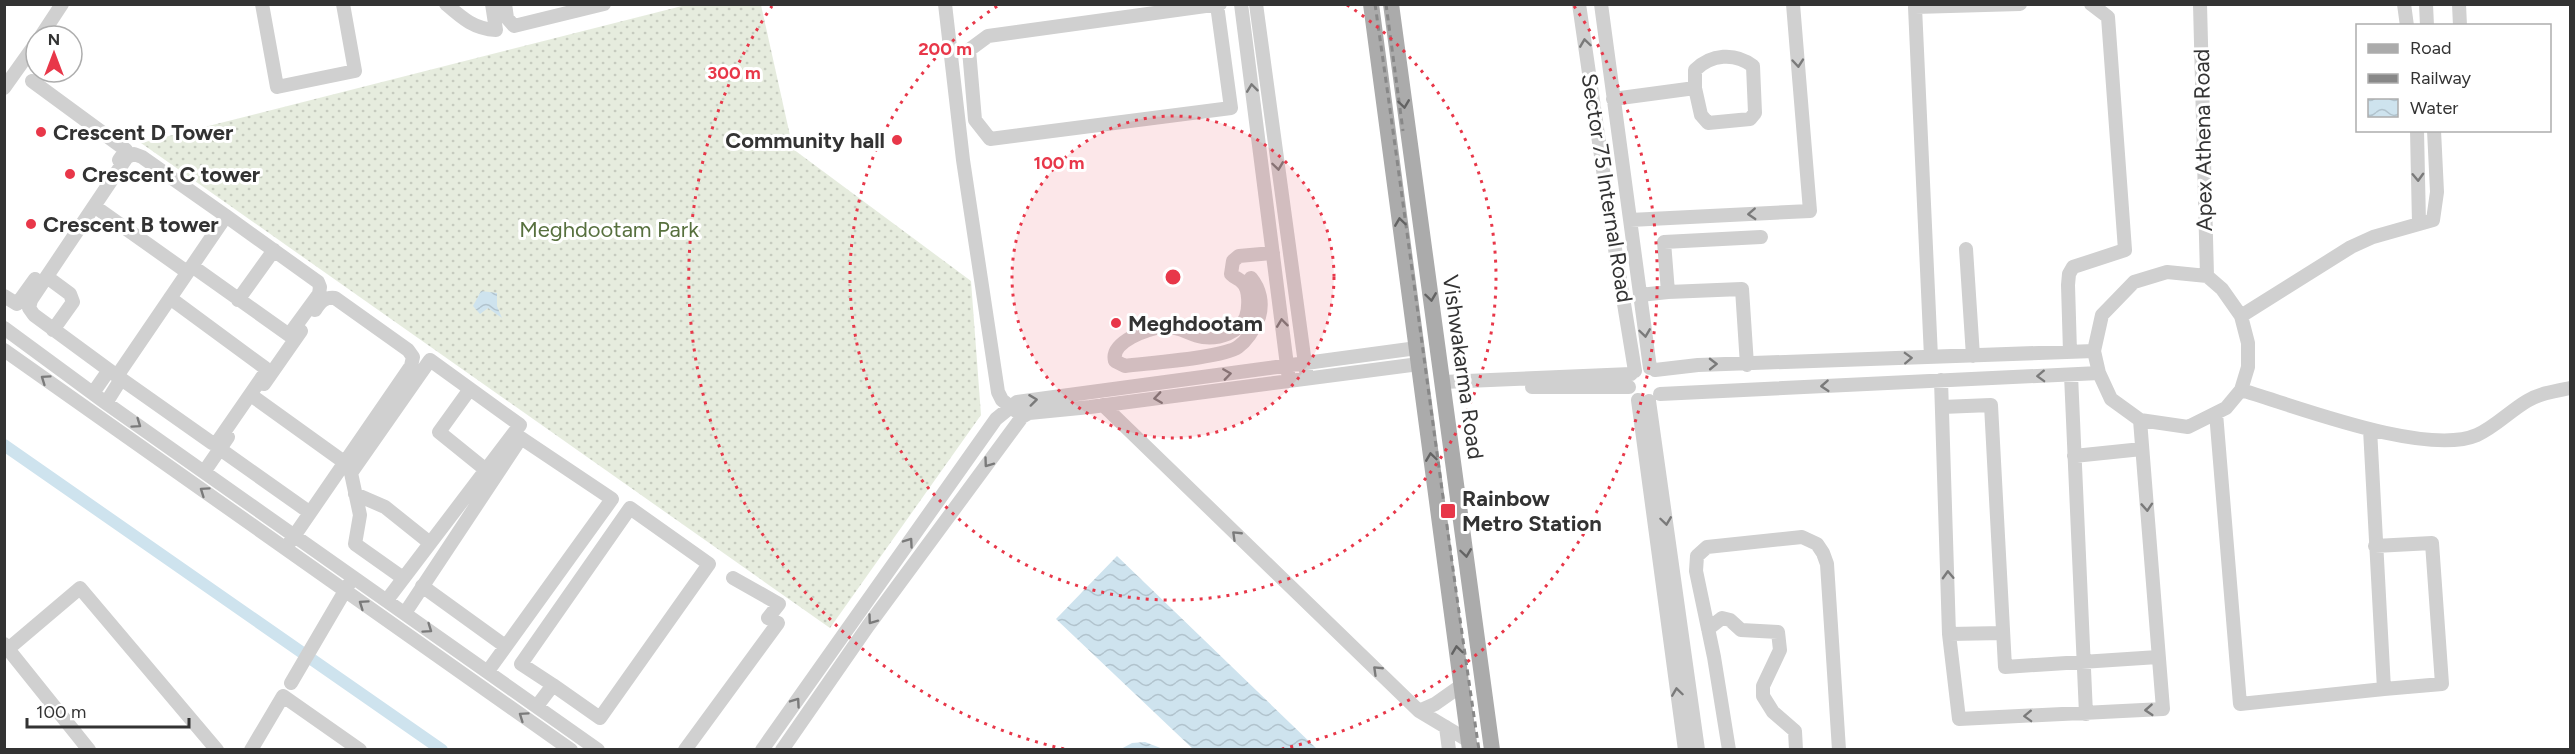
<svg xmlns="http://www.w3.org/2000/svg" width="2575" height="754" viewBox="0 0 2575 754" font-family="Figtree,sans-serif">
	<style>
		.grass { fill: url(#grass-dots) }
		.water { fill: url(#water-waves) }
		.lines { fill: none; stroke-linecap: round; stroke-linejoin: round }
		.canal { stroke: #cee3ee; stroke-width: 12 }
		.minor { stroke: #d0d0d0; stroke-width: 14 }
		.major { stroke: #ababab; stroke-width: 16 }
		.rail { stroke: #888; stroke-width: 3; stroke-dasharray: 6 4.5; stroke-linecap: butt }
		.oneway { stroke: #7a7a7a }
		.oneway2 { stroke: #636363 }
		.ring { fill: none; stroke: #e83749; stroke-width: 3; stroke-dasharray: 3 6 }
		.poi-dot { fill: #e83749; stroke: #fff; stroke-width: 2 }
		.labels { text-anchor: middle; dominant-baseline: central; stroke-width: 6; stroke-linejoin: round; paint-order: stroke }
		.poi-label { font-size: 22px; font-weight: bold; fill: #333; stroke: #fff; text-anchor: start }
		.street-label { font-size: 22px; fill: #333; stroke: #fff }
		.park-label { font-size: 22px; fill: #57703e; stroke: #fff }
		.centre { fill: #e83749; stroke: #fff; stroke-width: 3 }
		.ring-label { font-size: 18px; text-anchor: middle; font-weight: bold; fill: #e83749; stroke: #fff; stroke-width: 6; stroke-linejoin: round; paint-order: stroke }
	</style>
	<defs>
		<pattern id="grass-dots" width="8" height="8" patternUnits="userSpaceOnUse" patternTransform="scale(1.5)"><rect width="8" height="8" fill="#e6ecde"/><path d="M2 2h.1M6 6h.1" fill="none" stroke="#c6cbbf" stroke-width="1.8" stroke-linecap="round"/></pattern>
		<pattern id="water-waves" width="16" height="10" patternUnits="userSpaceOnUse" patternTransform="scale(1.5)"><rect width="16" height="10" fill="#cee3ee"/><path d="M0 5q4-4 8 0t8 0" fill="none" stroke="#b1c3cd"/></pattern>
	</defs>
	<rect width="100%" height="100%" fill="#fff"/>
	<!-- grass -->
	<path class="grass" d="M686,5H761L793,149L971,281L981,415L830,628L141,143Z"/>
	<!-- water -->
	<path class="water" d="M481,291L497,293V306L502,318L488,308L480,314L473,306Z
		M1117,556L1317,749H1193L1056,619Z
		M1145,742L1163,749H1121L1132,743Z"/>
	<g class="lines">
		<!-- canal -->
		<path class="canal" d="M4,445L442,750"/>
		<!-- minor -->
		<path class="minor" d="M262,4L277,87L355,71L343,4
			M446,4C462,18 474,29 496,30L492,4
			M505,4L507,18L514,26L604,4
			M945,4L963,160L998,392L1002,400L1016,411
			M1241,4L1288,373
			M1256,4L1306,371
			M1579,4L1610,218L1635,371
			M1601,4L1650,368
			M2200,4L2207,276
			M2404,4L2407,26
			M2426,4L2427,26
			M2459,4L2460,26
			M1217,5L1231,108L990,139L975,120L969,50L988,36L1220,4
			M41,36L62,4
			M32,81L126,150L119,160
			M4,88L36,43
			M1613,99L1695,88V70C1711,54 1735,52 1753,66L1755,113L1750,119L1708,123L1701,115L1695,88
			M2417,130L2419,224
			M94,206L187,272
			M1630,220L1810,211L1793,4
			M1966,249L1973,356
			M2167,272L2207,276L2222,289L2241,316L2248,343V367L2241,390L2226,408L2188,427L2140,420L2111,399L2099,373L2094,351L2102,315L2134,282Z
			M47,277L70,294L73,302L53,330
			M1251,278C1260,289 1263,303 1259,317C1255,327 1248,340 1238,347C1222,358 1148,363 1125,366L1115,361C1110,342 1148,328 1163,327C1178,325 1189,335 1203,337C1219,339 1239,333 1246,317C1249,308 1250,289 1242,282C1239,279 1235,278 1231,274L1233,261L1239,256L1273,253
			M1640,295L1668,292
			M4,296L17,304L35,279
			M170,298L265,368V373L218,441L212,443L117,376L226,216L318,282L320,287L319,294L289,335L192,266
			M238,300L274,250
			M2241,316L2351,247L2373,237L2433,220L2437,192L2434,130
			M4,328L106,403L598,750
			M4,350L571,750
			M2070,352L2068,285L2069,274L2073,267L2125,250L2108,17L2091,4
			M1931,357L1915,7L2020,4
			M1747,365L1742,289L1668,292L1664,242L1761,237
			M1655,370L1698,365L2094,351
			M2071,375L2086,714
			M117,376L34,315L29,308L31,300L127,157L134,154L142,157L226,216
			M1941,380L1949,634L1959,719L2163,709L2140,420
			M1443,382L1631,374
			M264,384L301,331
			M1532,387H1629
			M470,389L439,432L486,470
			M2241,390C2296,406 2426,457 2477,435C2495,427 2510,411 2527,401C2541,393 2555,391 2570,388
			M93,393L109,370
			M1660,394L2099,373
			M255,398L344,462
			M1638,400L1685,750
			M1649,401L1698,750
			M106,403L121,379
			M1103,405L1419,711L1469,741
			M1942,407L1991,405L2005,667L2158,657
			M2216,413L2240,704L2384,689L2370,429
			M220,449L309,512
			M2074,456L2142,449
			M204,472L228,437
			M355,494L385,507L430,543
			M290,542L411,366L413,357L408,350L335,298C325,297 321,301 315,310
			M2375,546L2432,543L2442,684L2384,689
			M422,586L505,646
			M387,600L520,425L430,360L351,473L360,515L355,544L403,578
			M405,613L521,438L612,499L488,671
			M1708,629L1722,618L1730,620L1741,630L1778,632L1780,650L1763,686V696L1773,712L1795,731L1796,750
			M1949,634L2003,633
			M4,644L89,750
			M8,649L80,588L217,750
			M291,683L349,584
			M537,706L553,685L521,664L630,508L709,564L600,718L553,685
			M1419,711L1435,704L1462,685
			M1446,727L1449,750
			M251,750L283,696L360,750
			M685,750L778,623L768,618L779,604L733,578
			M762,750L996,419L1017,402L1417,348
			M782,750L868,626L1022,417L1029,413L1090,407L1419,364
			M1729,750L1714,657L1696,571L1697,556L1707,547L1802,537L1817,544L1823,553L1827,564L1839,750"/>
		<!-- major -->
		<path class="major" d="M1371,4L1470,750
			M1391,4L1492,750"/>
		<!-- rail -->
		<path class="rail" d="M1375,4C1411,253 1442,501 1479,750
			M1386,4L1403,131"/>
	</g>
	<!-- one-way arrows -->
	<defs><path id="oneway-chevron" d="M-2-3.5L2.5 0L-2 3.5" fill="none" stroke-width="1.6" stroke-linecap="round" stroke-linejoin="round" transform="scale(1.5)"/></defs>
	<g class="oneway">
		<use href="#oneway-chevron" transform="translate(1585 43) rotate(-98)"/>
		<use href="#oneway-chevron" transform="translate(1798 63) rotate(85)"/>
		<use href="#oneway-chevron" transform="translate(1252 88) rotate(-97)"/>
		<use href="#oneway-chevron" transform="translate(1278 166) rotate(82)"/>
		<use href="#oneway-chevron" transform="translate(2418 177) rotate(88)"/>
		<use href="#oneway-chevron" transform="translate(1752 214) rotate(177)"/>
		<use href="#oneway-chevron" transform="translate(1282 323) rotate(-97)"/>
		<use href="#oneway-chevron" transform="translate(1645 333) rotate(82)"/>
		<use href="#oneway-chevron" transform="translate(1908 358) rotate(-2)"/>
		<use href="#oneway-chevron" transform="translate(1713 364) rotate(-1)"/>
		<use href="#oneway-chevron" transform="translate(1227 374) rotate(-8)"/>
		<use href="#oneway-chevron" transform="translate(2041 376) rotate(178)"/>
		<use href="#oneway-chevron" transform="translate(45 379) rotate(-145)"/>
		<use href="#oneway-chevron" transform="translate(1825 386) rotate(176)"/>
		<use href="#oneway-chevron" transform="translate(1158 398) rotate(172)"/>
		<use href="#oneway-chevron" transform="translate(1033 400) rotate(-7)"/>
		<use href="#oneway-chevron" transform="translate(137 424) rotate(35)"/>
		<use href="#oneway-chevron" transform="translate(988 463) rotate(126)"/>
		<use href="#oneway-chevron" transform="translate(204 491) rotate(-145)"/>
		<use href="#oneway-chevron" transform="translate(2147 507) rotate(86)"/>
		<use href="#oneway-chevron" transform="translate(1666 521) rotate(82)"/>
		<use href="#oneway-chevron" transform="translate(1236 535) rotate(-136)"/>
		<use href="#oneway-chevron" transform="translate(909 542) rotate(-55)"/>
		<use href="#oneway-chevron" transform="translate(1948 575) rotate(-92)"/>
		<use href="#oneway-chevron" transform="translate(363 604) rotate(-145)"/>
		<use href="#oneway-chevron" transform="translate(872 620) rotate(126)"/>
		<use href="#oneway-chevron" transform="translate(428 629) rotate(35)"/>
		<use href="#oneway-chevron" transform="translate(1377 670) rotate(-136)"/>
		<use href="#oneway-chevron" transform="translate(1677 692) rotate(-98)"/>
		<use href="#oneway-chevron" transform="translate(796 702) rotate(-55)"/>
		<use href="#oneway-chevron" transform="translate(2149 710) rotate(176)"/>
		<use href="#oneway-chevron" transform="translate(523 716) rotate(-145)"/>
		<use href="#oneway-chevron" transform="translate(2028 716) rotate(178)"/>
	</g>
	<g class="oneway2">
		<use href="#oneway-chevron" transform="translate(1404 104) rotate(82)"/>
		<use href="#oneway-chevron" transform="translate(1400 222) rotate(-98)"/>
		<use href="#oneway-chevron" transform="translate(1431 297) rotate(82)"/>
		<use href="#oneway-chevron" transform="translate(1431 457) rotate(-98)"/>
		<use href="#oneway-chevron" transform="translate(1466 553) rotate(82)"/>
		<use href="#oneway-chevron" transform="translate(1457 650) rotate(-98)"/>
	</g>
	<!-- distance rings -->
	<circle cx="1173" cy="277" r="161" fill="#e83749" fill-opacity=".12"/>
	<g class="ring">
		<circle cx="1173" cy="277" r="161"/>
		<path d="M1347 5A323 323 0 1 1 999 5"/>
		<path d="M1064 749A484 484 0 0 1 772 6M1574 6A484 484 0 0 1 1282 749"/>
	</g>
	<!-- markers -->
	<g class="poi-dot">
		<circle cx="41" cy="132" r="6"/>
		<circle cx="897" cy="140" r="6"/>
		<circle cx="70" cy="174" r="6"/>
		<circle cx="31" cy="224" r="6"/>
		<circle cx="1116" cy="323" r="6"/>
		<rect x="1440" y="503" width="16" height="16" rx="3"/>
	</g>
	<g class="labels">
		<!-- poi labels -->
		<g class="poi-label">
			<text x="53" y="132">Crescent D Tower</text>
			<text x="885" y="140" text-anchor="end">Community hall</text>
			<text x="82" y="174">Crescent C tower</text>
			<text x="43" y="224">Crescent B tower</text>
			<text x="1128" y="323">Meghdootam</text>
			<text x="1462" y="498">Rainbow<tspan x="1462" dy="25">Metro Station</tspan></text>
		</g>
		<!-- street labels -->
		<g class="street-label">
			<text transform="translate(2203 140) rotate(-91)">Apex Athena Road</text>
			<text transform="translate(1607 188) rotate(81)">Sector 75 Internal Road</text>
			<text transform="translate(1463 367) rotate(82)">Vishwakarma Road</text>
		</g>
		<!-- park labels -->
		<g class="park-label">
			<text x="609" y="229">Meghdootam Park</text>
		</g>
	</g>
	<circle cx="1173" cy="277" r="9" class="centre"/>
	<g class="ring-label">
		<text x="945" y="55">200 m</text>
		<text x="734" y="79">300 m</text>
		<text x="1059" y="169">100 m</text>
	</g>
	<!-- border -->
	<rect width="2575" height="754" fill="none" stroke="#333333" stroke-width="12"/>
	<!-- legend -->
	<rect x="2356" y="24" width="195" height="108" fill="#ffffff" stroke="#adadad" stroke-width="1.5"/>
	<rect x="2368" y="44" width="30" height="9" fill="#ababab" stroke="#adadad" stroke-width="1.5"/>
	<text x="2410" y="54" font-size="18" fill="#333333">Road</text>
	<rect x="2368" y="74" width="30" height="9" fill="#888888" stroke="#adadad" stroke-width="1.5"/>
	<text x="2410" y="84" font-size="18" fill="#333333">Railway</text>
	<rect x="2368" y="99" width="30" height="18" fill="url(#water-waves)" stroke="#adadad" stroke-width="1.5"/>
	<text x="2410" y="114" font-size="18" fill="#333333">Water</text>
	<!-- north arrow -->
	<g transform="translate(54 54)"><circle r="28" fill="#ffffff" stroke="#adadad" stroke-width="1.5"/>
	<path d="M0-4.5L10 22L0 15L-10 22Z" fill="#e83749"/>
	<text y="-9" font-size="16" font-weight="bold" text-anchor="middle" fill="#333333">N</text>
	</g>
	<!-- scale -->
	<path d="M27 718v9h162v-9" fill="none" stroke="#333333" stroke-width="3"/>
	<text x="36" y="718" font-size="18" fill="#333333" stroke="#ffffff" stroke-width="4.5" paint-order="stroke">100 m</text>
</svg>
